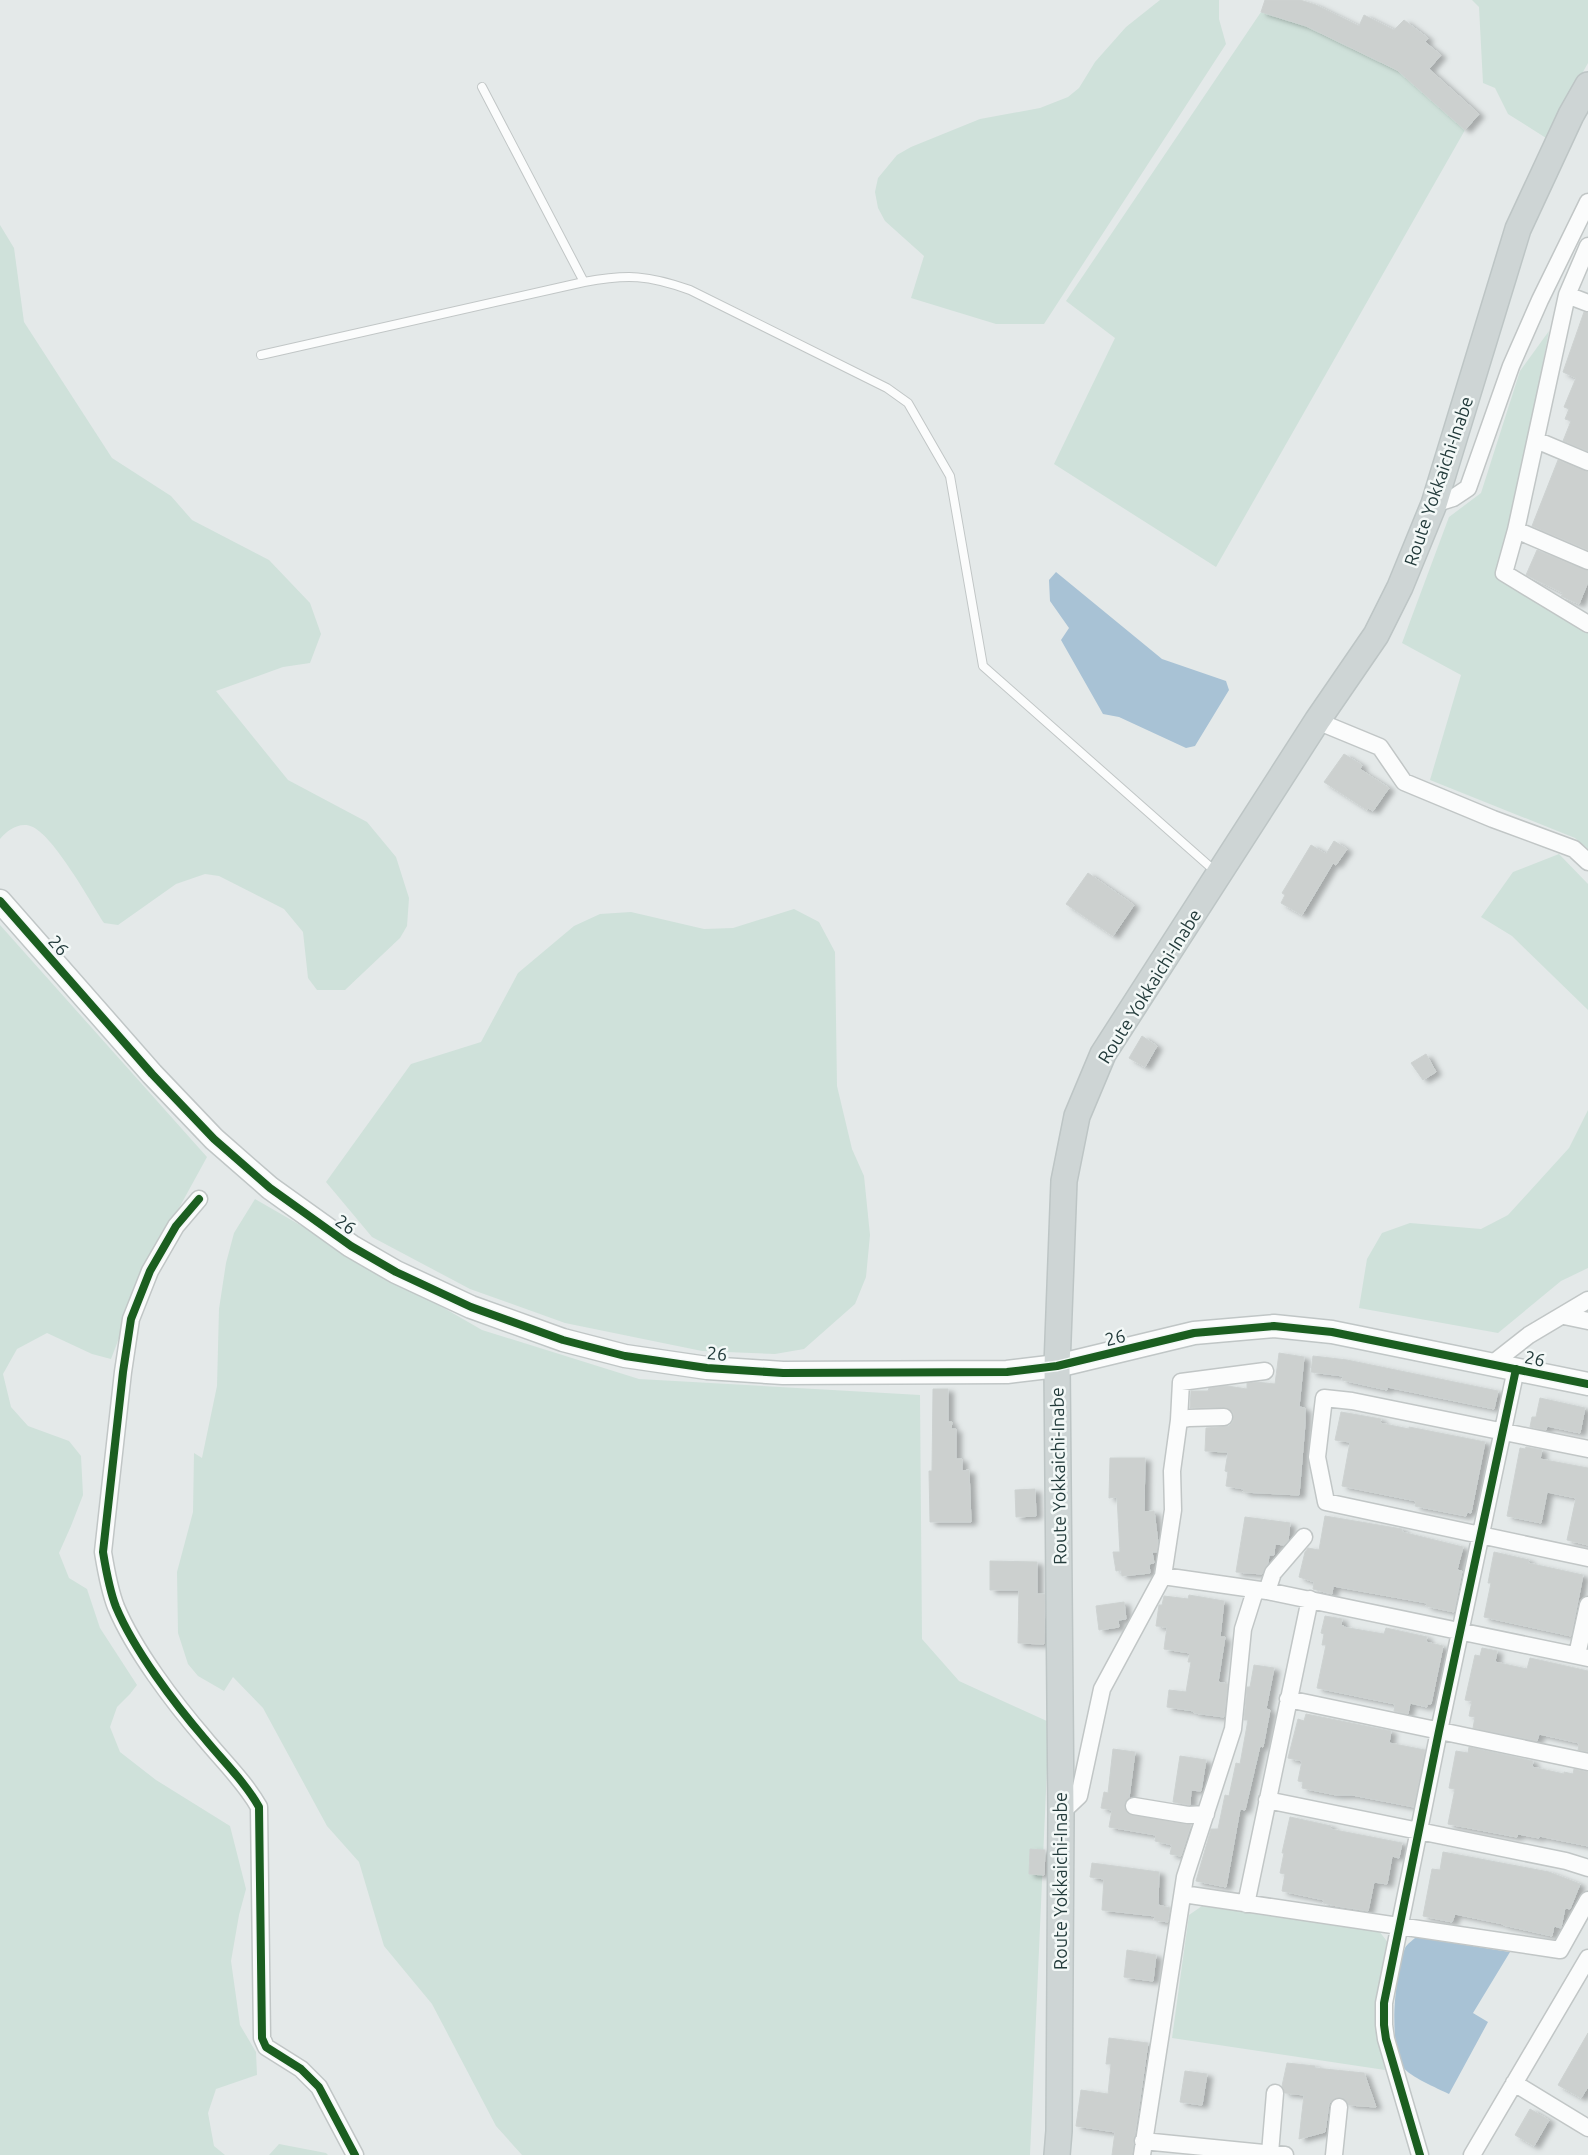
<svg xmlns="http://www.w3.org/2000/svg" width="1588" height="2155" viewBox="0 0 1588 2155" font-family="Ubuntu,sans-serif">
	<style>
		.green { fill: #cfe1da }
		.water { fill: #a8c2d5 }
		.building { fill: #ccd0cf; stroke: #cdd2d1; filter: url(#shadow) }
		.lines { fill: none; stroke-linecap: round; stroke-linejoin: round }
		.lane-casing { stroke: #c1c6c6; stroke-width: 10 }
		.street-casing { stroke: #c1c6c6; stroke-width: 19 }
		.secondary-casing { stroke: #c0c6c6; stroke-width: 25 }
		.primary-casing { stroke: #bdc5c5; stroke-width: 28 }
		.lane { stroke: #fbfcfc; stroke-width: 8 }
		.street { stroke: #fbfcfc; stroke-width: 16 }
		.secondary { stroke: #fbfcfc; stroke-width: 22 }
		.primary { stroke: #ced5d5; stroke-width: 25 }
		.cycleway-casing { stroke: #f3f8f7; stroke-width: 11 }
		.cycleway { stroke: #1b5e20; stroke-width: 8 }
		.labels { text-anchor: middle; dominant-baseline: central; stroke-width: 5; stroke-linejoin: round; paint-order: stroke }
		.street-label { font-size: 18px; fill: #233b3b; stroke: #f3f8f7 }
	</style>
	<defs>
		<filter id="shadow"><feDropShadow dx="5.5" dy="3" stdDeviation="2.5" flood-color="#0004"/></filter>
	</defs>
	<rect width="100%" height="100%" fill="#e4e9e9"/>
	<!-- green -->
	<path class="green" d="M1160,0H1219V19L1226,44L1044,324H996L911,298L924,256L885,221L878,208L875,192L878,178L897,155L911,147L980,119L1040,108L1068,97L1079,88L1095,62L1126,27Z
		M1472,0H1588V63L1546,138L1508,114L1495,88L1483,83L1479,7Z
		M1261,12L1306,26L1397,70L1465,130L1216,567L1054,464L1115,338L1066,301Z
		M0,225L14,248L24,322L112,458L171,496L192,520L269,560L310,603L321,634L310,663L283,667L216,691L288,780L367,822L396,857L409,898L407,926L400,938L345,990H317L308,978L303,932L284,909L219,876L205,874L176,884L118,925L104,923C90,901 55,838 33,827C21,821 8,829 0,839Z
		M1549,331L1502,574L1588,626V849L1575,838L1430,780L1461,675L1402,643L1449,517L1481,493L1520,371Z
		M1559,854L1588,884V1010L1512,936L1481,917L1513,872Z
		M794,909L819,922L835,952L837,1086L852,1149L864,1176L870,1235L866,1277L855,1304L804,1349L775,1354L702,1351L565,1323L470,1289L372,1237L326,1182L411,1064L481,1042L518,973L574,926L600,914L631,912L704,929L733,928Z
		M0,925L207,1157L145,1270L111,1359L92,1354L47,1333L17,1349L3,1374L11,1407L28,1426L69,1441L81,1456L83,1495L71,1526L59,1553L69,1578L87,1589L100,1628L137,1685L130,1694L117,1707L110,1727L120,1752L156,1780L230,1826L246,1889L239,1915L231,1961L240,2025L256,2052L257,2075L216,2089L208,2113L214,2146L225,2155H0Z
		M1588,1110V1268L1561,1281L1498,1333L1359,1308L1367,1259L1382,1233L1410,1223L1481,1229L1508,1215L1569,1148Z
		M255,1199L482,1330L639,1379L920,1395L922,1639L959,1681L1049,1722L1030,2155H522L496,2126L432,2004L384,1946L359,1862L327,1826L263,1708L233,1677L224,1691L198,1676L188,1664L178,1633L177,1572L193,1512L194,1453L202,1458L217,1386L219,1309L226,1263L234,1233Z
		M1202,1906L1379,1931L1389,1944L1376,2006V2033L1385,2070L1172,2038L1189,1915Z
		M279,2144L326,2153L328,2155H269Z"/>
	<!-- water -->
	<path class="water" d="M1056,572L1162,659L1226,681L1229,690L1195,746L1186,748L1119,717L1103,714L1061,640L1069,628L1050,601L1049,580Z
		M1416,1937L1510,1952L1473,2013L1488,2022L1449,2094C1437,2088 1410,2077 1403,2067C1388,2042 1395,1974 1405,1948C1407,1944 1412,1941 1416,1937Z"/>
	<!-- building -->
	<path class="building" d="M1265,0H1300L1316,5L1359,26L1364,15L1394,30L1404,20L1428,38L1425,42L1441,55L1429,69L1479,114L1465,130L1397,70L1306,26L1261,12Z
		M1584,312L1588,313V451L1563,441L1571,421L1565,419L1569,409L1564,407L1576,378L1563,372Z
		M1558,460L1588,472V550L1532,526Z
		M1537,550L1588,571V582L1579,604L1561,596L1563,593L1526,575Z
		M1344,754L1362,765L1360,769L1389,788L1373,811L1368,808L1367,810L1324,782Z
		M1334,841L1347,849L1336,865L1333,863L1302,915L1281,903L1285,895L1282,893L1311,845L1326,854Z
		M1088,873L1134,905L1113,936L1066,904Z
		M1142,1036L1157,1046L1145,1067L1129,1058Z
		M1426,1054L1436,1072L1423,1080L1411,1063Z
		M1279,1353L1304,1357L1299,1407L1305,1408V1424L1299,1495L1243,1492L1244,1489L1226,1486L1228,1472L1225,1471L1228,1452L1205,1451L1206,1428L1229,1426L1233,1421V1412L1224,1407L1190,1408L1191,1391H1208L1209,1388L1227,1386L1247,1389V1383L1256,1382L1275,1384Z
		M1313,1356L1347,1360L1498,1391L1494,1409L1387,1387V1390L1342,1380L1343,1376L1311,1372Z
		M933,1389H948V1422H952L951,1429H956V1459H962V1471L969,1470L971,1522H930L929,1471H932Z
		M1540,1398L1585,1408L1580,1433L1547,1426L1546,1430L1530,1427L1532,1417H1536Z
		M1341,1412L1381,1419L1380,1423L1409,1429V1427L1485,1442L1471,1513L1467,1512L1466,1516L1415,1506L1416,1501L1342,1486L1350,1442L1335,1440Z
		M1526,1447L1542,1450L1540,1459L1588,1468V1545L1567,1540L1576,1498L1547,1492L1541,1523L1507,1516L1520,1448L1525,1449Z
		M1110,1458H1145L1144,1512L1154,1511L1158,1543L1157,1552H1152L1154,1563L1149,1564L1150,1573L1122,1576L1121,1570L1116,1571L1113,1552H1120L1117,1497L1109,1498Z
		M1035,1489L1036,1516L1016,1517L1015,1490Z
		M1325,1516L1402,1529V1532L1463,1547L1457,1570L1462,1571L1454,1612L1426,1606L1427,1603L1333,1586L1332,1594L1313,1589L1314,1582L1299,1577L1305,1552L1308,1548L1319,1550Z
		M1245,1517L1290,1523L1288,1541L1284,1545L1275,1544L1274,1555H1269L1268,1563L1262,1574L1236,1572Z
		M1494,1552L1529,1560L1528,1563L1583,1575L1571,1636L1484,1617L1491,1583H1488Z
		M990,1561L1037,1562V1594H1045L1044,1644L1018,1643L1019,1590H990Z
		M1189,1595L1224,1601L1220,1637H1225L1218,1682L1228,1684L1224,1717L1194,1713V1711L1167,1707L1169,1690L1186,1692L1191,1662H1188L1190,1653L1164,1649L1167,1627L1156,1626L1159,1605H1162L1164,1596L1188,1599Z
		M1124,1602L1126,1619L1118,1620L1119,1627L1099,1630L1096,1606Z
		M1325,1616L1342,1619L1341,1625L1344,1626L1343,1627L1384,1634L1386,1628L1427,1637L1426,1642L1443,1646L1431,1704H1427V1707L1410,1703L1408,1714L1394,1711L1395,1704L1317,1688L1326,1645H1322L1324,1634L1321,1633Z
		M1482,1648L1497,1651L1495,1662L1527,1669L1530,1658L1588,1671V1752L1578,1750L1579,1743L1539,1734L1537,1741L1473,1728L1475,1717L1469,1716L1472,1701L1465,1700L1475,1655L1480,1656Z
		M1254,1665L1274,1668L1266,1709L1270,1710L1263,1747L1260,1746L1245,1810L1240,1809L1226,1887L1196,1881L1211,1829H1218L1225,1795L1229,1796L1236,1763L1240,1764L1248,1720H1244L1247,1687H1250Z
		M1306,1714L1391,1731L1389,1743L1425,1750L1414,1807L1352,1795H1336L1302,1788L1303,1782L1298,1781L1302,1761L1288,1758L1298,1719L1304,1721Z
		M1469,1747L1533,1761L1532,1767L1564,1774V1772L1573,1774L1574,1769L1588,1772V1846L1539,1836V1838L1518,1834L1517,1837L1448,1824L1455,1789L1449,1788L1456,1751L1468,1753Z
		M1113,1749L1135,1752L1129,1798L1124,1805L1127,1813L1191,1825L1181,1856L1170,1854L1172,1845L1155,1841L1156,1835L1109,1827L1112,1810L1101,1808L1104,1792L1108,1793Z
		M1180,1756L1206,1760L1201,1791L1191,1790L1190,1805L1173,1802Z
		M1290,1817L1331,1826L1330,1829L1402,1843L1399,1858L1392,1856L1387,1884L1374,1882L1368,1911L1337,1906L1323,1903L1324,1900L1282,1891L1285,1874L1280,1873L1284,1853H1282Z
		M1030,1849L1045,1850L1044,1875L1029,1874Z
		M1443,1852L1549,1872L1580,1884L1570,1909L1565,1908L1561,1928L1554,1926L1552,1936L1503,1925V1924L1455,1914L1452,1922L1423,1916L1432,1869L1440,1870Z
		M1092,1863L1159,1872L1158,1905L1170,1908L1168,1922L1154,1920L1155,1916L1102,1910L1104,1879L1090,1877Z
		M1127,1950L1156,1955L1153,1981L1124,1977Z
		M1588,2033V2087L1581,2098L1558,2085Z
		M1109,2038L1148,2043L1132,2155H1112L1115,2132L1076,2126L1081,2090L1108,2094L1111,2064H1106Z
		M1287,2063L1315,2066V2068L1364,2073L1376,2107L1349,2105L1344,2099L1335,2098L1329,2104L1325,2132L1299,2139L1304,2095L1285,2093L1282,2086Z
		M1185,2071L1207,2074L1202,2105L1180,2102Z
		M1530,2109L1549,2120L1534,2146L1515,2135Z"/>
	<g class="lines">
		<!-- lane casing -->
		<g class="lane-casing">
			<path id="lane" d="M482,87L584,282
				M261,355L584,282C628,274 648,275 690,290L887,388L908,403L950,476L983,666L1216,872"/>
		</g>
		<!-- street casing -->
		<g class="street-casing">
			<path id="street" d="M1588,246L1567,295L1516,530L1588,561
				M1567,295L1588,303
				M1536,440L1588,462
				M1434,504L1453,498L1468,488L1511,366L1540,300L1588,202
				M1516,530L1504,573L1588,624
				M1317,721L1380,747L1404,782L1493,819L1574,849L1588,862
				M199,1199L176,1226L150,1271L131,1319L123,1372L103,1552C106,1570 109,1589 116,1607C134,1650 174,1703 205,1739C223,1761 245,1782 259,1807L262,2038L266,2047L301,2069L319,2087L355,2155
				M1564,1316L1588,1321
				M1492,1364L1529,1335L1588,1300
				M1179,1420L1189,1418L1224,1417
				M1588,1449L1352,1401L1324,1398L1317,1457L1326,1502L1588,1558
				M1163,1576L1173,1510L1172,1471L1179,1420L1181,1382L1265,1371
				M1267,1591L1273,1573L1304,1537
				M1577,1655L1588,1605
				M1288,1699L1588,1762
				M1267,1800L1566,1861L1588,1868
				M1134,1806L1188,1815L1206,1814
				M1061,1813L1079,1796L1102,1689L1163,1576L1267,1591L1588,1658
				M1183,1894L1560,1950L1588,1900
				M1246,1904L1310,1599
				M1514,2083L1588,2128
				M1143,2141L1285,2155
				M1270,2153L1275,2093
				M1142,2155L1185,1877L1233,1729L1243,1629L1255,1591
				M1334,2155L1339,2107
				M1420,2155L1386,2039L1384,2025V2003L1439,1731L1516,1369
				M1472,2155L1588,1958"/>
		</g>
		<!-- secondary casing -->
		<g class="secondary-casing">
			<path id="secondary" d="M0,901L152,1074L214,1139L270,1188L351,1246L396,1272L471,1307L563,1340L625,1356L707,1368L783,1373L1007,1372L1057,1366L1194,1333L1274,1326L1332,1332L1588,1384"/>
		</g>
		<!-- primary casing -->
		<g class="primary-casing">
			<path id="primary" d="M1057,2155L1059,2131L1061,1813L1057,1366L1064,1181L1077,1116L1103,1054L1317,721L1376,635L1400,587L1434,504L1518,229L1571,115L1588,85"/>
		</g>
		<!-- lane -->
		<use href="#lane" class="lane"/>
		<!-- street -->
		<use href="#street" class="street"/>
		<!-- secondary -->
		<use href="#secondary" class="secondary"/>
		<!-- primary -->
		<use href="#primary" class="primary"/>
		<!-- cycleway casing -->
		<g class="cycleway-casing">
			<path id="cycleway" d="M0,901L152,1074L214,1139L270,1188L351,1246L396,1272L471,1307L563,1340L625,1356L707,1368L783,1373L1007,1372L1057,1366L1194,1333L1274,1326L1332,1332L1588,1384
				M199,1199L176,1226L150,1271L131,1319L123,1372L103,1552C106,1570 109,1589 116,1607C134,1650 174,1703 205,1739C223,1761 245,1782 259,1807L262,2038L266,2047L301,2069L319,2087L355,2155
				M1420,2155L1386,2039L1384,2025V2003L1439,1731L1516,1369"/>
		</g>
		<!-- cycleway -->
		<use href="#cycleway" class="cycleway"/>
	</g>
	<g class="labels">
		<!-- street labels -->
		<g class="street-label">
			<text transform="translate(1438 481) rotate(-71)">Route Yokkaichi-Inabe</text>
			<text transform="translate(59 945) rotate(49)">26</text>
			<text transform="translate(1149 986) rotate(-58)">Route Yokkaichi-Inabe</text>
			<text transform="translate(346 1224) rotate(34)">26</text>
			<text transform="translate(1115 1337) rotate(-14)">26</text>
			<text transform="translate(717 1353) rotate(5)">26</text>
			<text transform="translate(1535 1358) rotate(12)">26</text>
			<text transform="translate(1058 1476) rotate(-91)">Route Yokkaichi-Inabe</text>
			<text transform="translate(1060 1881) rotate(-90)">Route Yokkaichi-Inabe</text>
		</g>
	</g>
</svg>
